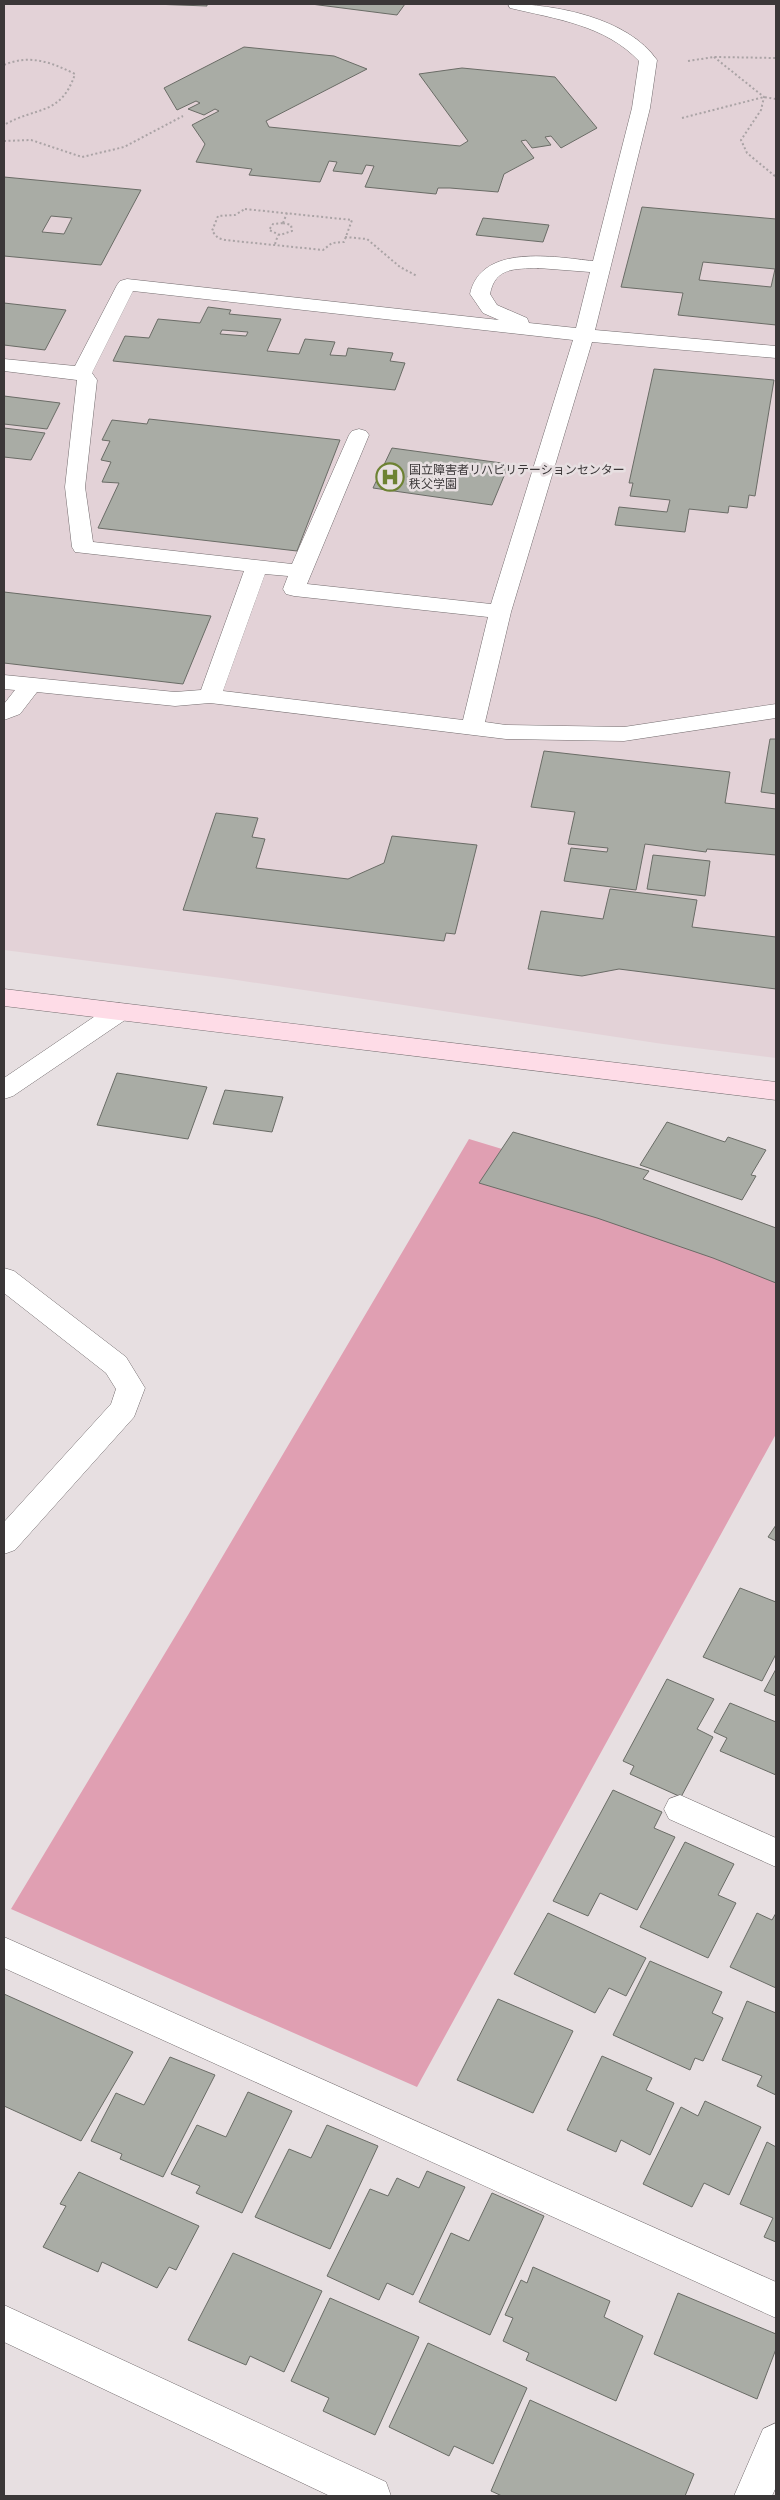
<svg xmlns="http://www.w3.org/2000/svg" width="780" height="2500" viewBox="0 0 780 2500" font-family="Roboto,'Noto Sans JP',sans-serif">
	<style>
		.built { fill: #e3d2d7 }
		.green { fill: #e09fb2 }
		.building { fill: #a9aca5; stroke: #6a6c66; fill-rule: evenodd }
		.lines { fill: none; stroke-linecap: round; stroke-linejoin: round }
		.lane-casing { stroke: #746d6f; stroke-width: 1 }
		.street-casing { stroke: #746d6f; stroke-width: 1 }
		.secondary-casing { stroke: #746d6f; stroke-width: 1 }
		.path { stroke: #aaa3a5; stroke-width: 2; stroke-dasharray: 2 2.5; stroke-linecap: butt }
		.lane { fill: #fff; fill-rule: evenodd }
		.street { fill: #fff; fill-rule: evenodd }
		.secondary { fill: #fedce7; fill-rule: evenodd }
		.labels { text-anchor: middle; dominant-baseline: central; stroke-width: 5; stroke-linejoin: round; paint-order: stroke }
		.far-poi-label { font-size: 12px; fill: #3b3738; stroke: #e7dfe1; text-anchor: start }
	</style>
	<rect width="100%" height="100%" fill="#e7dfe1"/>
	<!-- built -->
	<path class="built" d="M4,4H776V1058L663,1044L230,979L4,950Z"/>
	<!-- green -->
	<path class="green" d="M469,1139L502,1149L643,1179L776,1228V1434L417,2087L11,1909L188,1615Z"/>
	<!-- building -->
	<path class="building" d="M152,4H207V6Z
		M311,4H405L397,15Z
		M244,47L334,56L367,69L266,121L269,127L460,146L468,141L419,74L462,68L555,77L597,128L561,148L551,136L545,137L551,145L532,148L526,140L521,141L534,158L504,174L498,192L450,188H438L436,194L365,187L374,166L366,165L362,174L333,171L337,162L329,161L320,182L249,175L252,169L196,162L205,144L192,125L219,111L215,109L204,115L188,109L200,103L196,101L177,110L164,88Z
		M4,177L141,190L101,265L4,256ZM51,216L72,218L64,234L42,232Z
		M642,207L776,219V325L678,315L683,293L621,287ZM703,262L775,269L771,287L699,280Z
		M483,218L549,225L543,242L476,235Z
		M4,303L66,310L45,350L4,345Z
		M208,307L231,310L229,314L281,319L267,351L299,354L305,339L335,342L330,355L346,356L348,348L393,353L390,361L405,363L395,390L113,361L125,336L149,338L158,319L200,323ZM222,330L248,332L246,336L220,334Z
		M654,369L774,380L755,496L749,495L747,508L729,506L728,513L689,509L685,532L615,525L619,507L667,512L670,500L630,496L633,483H629Z
		M4,396L60,403L47,429L4,424Z
		M149,419L340,440L297,551L98,528L119,483L102,482L111,462L101,460L110,441L102,440L112,420L147,424Z
		M4,428L45,433L31,460L4,457Z
		M392,448L509,464L492,505L373,488Z
		M4,592L151,609L211,616L183,684L4,663Z
		M770,739H776V794L761,792Z
		M544,751L730,772L725,803L776,809V855L707,849L706,852L645,844L636,890L564,881L571,848L607,852L608,848L568,844L575,812L531,807Z
		M216,813L258,818L252,837L265,839L256,868L348,879L384,863L392,836L477,845L455,934L446,933L444,941L183,910Z
		M653,855L710,861L705,896L647,889Z
		M610,889L697,900L692,927L776,937V989L619,969L582,976L528,969L541,911L603,919Z
		M117,1073L207,1087L188,1139L97,1125Z
		M225,1090L283,1097L272,1132L213,1124Z
		M667,1122L725,1142L728,1137L766,1150L751,1175L756,1176L742,1200L640,1165Z
		M513,1132L649,1171L643,1179L776,1228V1283L713,1258L597,1218L479,1183Z
		M776,1525V1541L768,1537Z
		M740,1588L776,1602V1654L762,1681L703,1657Z
		M776,1669V1696L764,1691Z
		M667,1679L714,1699L697,1729L713,1737L681,1797L630,1774L634,1766L623,1761Z
		M730,1703L776,1722V1775L720,1751L727,1738L714,1732Z
		M613,1790L662,1812L654,1828L675,1837L637,1910L600,1893L588,1916L553,1901Z
		M685,1842L734,1864L718,1895L736,1903L708,1958L640,1927Z
		M548,1913L646,1958L626,1996L609,1988L595,2013L514,1974Z
		M757,1913L772,1920L776,1913V1988L730,1967Z
		M650,1961L722,1992L712,2013L723,2018L703,2061L695,2058L690,2070L613,2035Z
		M4,1994L133,2052L81,2141L4,2106Z
		M498,1999L573,2031L533,2113L457,2080Z
		M747,2001L776,2013V2095L757,2086L762,2076L722,2060Z
		M602,2056L652,2078L646,2090L674,2103L650,2155L621,2140L616,2152L567,2130Z
		M170,2057L215,2075L163,2177L120,2159L122,2154L91,2141L116,2093L144,2105Z
		M248,2092L292,2111L242,2213L196,2193L200,2186L171,2174L197,2125L226,2137Z
		M705,2101L761,2127L729,2195L704,2183L692,2207L643,2184L681,2107L698,2116Z
		M327,2125L378,2146L330,2249L255,2217L289,2149L311,2158Z
		M767,2142L776,2147V2242L764,2237L773,2218L740,2204Z
		M427,2171L465,2187L413,2295L387,2283L379,2300L327,2276L370,2189L388,2196L397,2178L419,2188Z
		M79,2172L199,2226L176,2270L169,2267L157,2288L102,2262L98,2272L43,2247L66,2206L60,2204Z
		M492,2193L544,2216L490,2335L419,2302L451,2233L469,2241Z
		M233,2253L322,2291L284,2372L250,2356L246,2365L188,2340Z
		M533,2267L610,2301L604,2317L643,2336L616,2401L526,2360L529,2353L503,2341L513,2318L505,2315L521,2280L527,2283Z
		M678,2293L776,2334V2349L757,2399L654,2354Z
		M330,2298L419,2337L375,2435L323,2411L329,2398L291,2381Z
		M428,2343L527,2388L493,2464L454,2446L449,2456L389,2427Z
		M530,2400L694,2474L685,2496H502L491,2491Z"/>
	<g class="lines">
		<!-- lane casing -->
		<g class="lane-casing">
			<path id="lane" d="M508,4C555,4 628,18 657,60L650,108L595,330L776,346V358L592,342L511,612L485,722L506,725L624,727L776,704V718L624,741L506,739L210,703L175,706L37,692L20,714L4,720V704L15,690L4,689V675L175,692L201,690L244,571L75,552L72,547L65,487L77,380L4,371V359L75,366L117,285L120,281L127,279L499,320L483,313L470,294C481,243 555,257 593,261L632,108L639,61C605,25 556,19 510,8ZM538,268L590,272L576,328L529,323L527,318L497,305L490,294C495,267 515,269 538,268ZM133,291L573,340L491,604L307,584L369,435L366,431L359,429L352,431L349,435L292,564L93,542L85,487L97,380L92,373ZM265,574L288,576L283,589L286,594L294,596L488,617L463,720L223,691Z
				M680,1795L776,1838V1867L669,1819L664,1809L669,1799Z
				M4,2305L386,2482L391,2496H330L4,2342Z"/>
		</g>
		<!-- street casing -->
		<g class="street-casing">
			<path id="street" d="M119,1003L128,1006L132,1012L128,1018L13,1096L4,1099V1078L110,1006Z
				M4,1268L14,1271L126,1357L145,1388L134,1417L15,1550L4,1554V1522L111,1404L116,1389L106,1373L4,1293Z
				M4,1937L776,2282V2318L4,1968Z
				M776,2423V2487L772,2496H734L763,2429Z"/>
		</g>
		<!-- secondary casing -->
		<g class="secondary-casing">
			<path id="secondary" d="M4,989L776,1082V1100L4,1006Z"/>
		</g>
		<!-- path -->
		<path class="path" d="M714,57L764,97L761,110L741,140L747,153L776,177
			M688,61L714,57L776,58
			M4,65C29,54 51,62 75,74C61,116 37,106 4,125
			M682,118L764,97L776,99
			M4,141L31,140L82,157L124,147L183,116
			M245,209L352,220L344,242L332,243L323,250L225,240L218,238L212,231L218,216L235,215Z
			M283,223L291,225L292,231L280,235L269,230L273,224Z
			M283,223L287,213
			M345,237L367,239L400,267L417,276
			M275,244L278,235"/>
		<!-- lane -->
		<use href="#lane" class="lane"/>
		<!-- street -->
		<use href="#street" class="street"/>
		<!-- secondary -->
		<use href="#secondary" class="secondary"/>
	</g>
	<!-- icons -->
	<defs>
		<g id="hospital-ring" transform="scale(1.4375)"><circle r="9.5" fill="#e7dfe1" stroke="#6d8233" stroke-width="1.5"/><path d="M-5-5h3v3.5h4V-5h3V5h-3V1.5h-4V5h-3Z" fill="#6d8233"/></g>
	</defs>
	<g fill-rule="evenodd">
		<use href="#hospital-ring" x="390" y="477"/>
	</g>
	<g class="labels">
		<!-- far-poi labels -->
		<g class="far-poi-label">
			<text x="409" y="470">国立障害者リハビリテーションセンター<tspan x="409" dy="14">秩父学園</tspan></text>
		</g>
	</g>
	<!-- border -->
	<rect width="780" height="2500" fill="none" stroke="#3b3738" stroke-width="10"/>
</svg>
